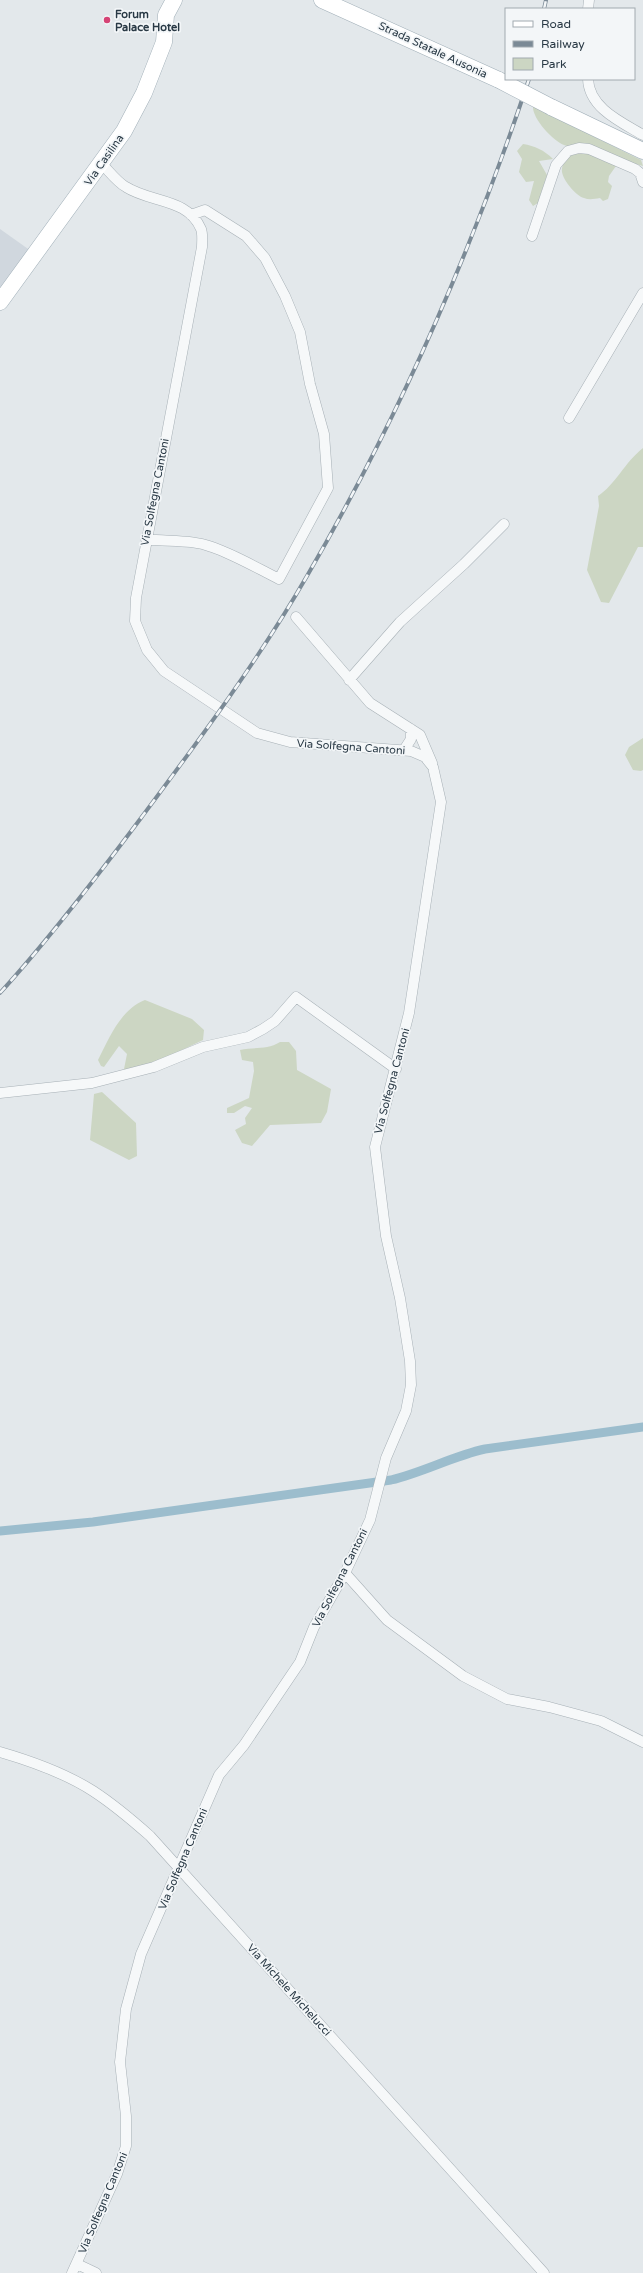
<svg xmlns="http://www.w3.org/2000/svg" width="643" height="2273" viewBox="0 0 643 2273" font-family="'Varela Round',sans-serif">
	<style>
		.built { fill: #d0d7de }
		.green { fill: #ccd6c3 }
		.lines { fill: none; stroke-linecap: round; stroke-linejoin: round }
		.canal { stroke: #9cbdcd; stroke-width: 9 }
		.minor-casing { stroke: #a7b0b6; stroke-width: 11 }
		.primary-casing { stroke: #a1afb8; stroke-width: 17 }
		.minor { stroke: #f6f8f9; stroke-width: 10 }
		.primary { stroke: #fff; stroke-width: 16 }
		.rail-casing { stroke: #7b8a96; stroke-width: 4 }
		.rail { stroke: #f3f6f8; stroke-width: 2.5; stroke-dasharray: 8; stroke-linecap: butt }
		.primary-bridge-casing { stroke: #a1afb8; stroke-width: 17; stroke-linecap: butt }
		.primary-bridge { stroke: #fff; stroke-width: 16 }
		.poi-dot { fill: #d54375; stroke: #f3f6f8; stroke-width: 1.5 }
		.labels { text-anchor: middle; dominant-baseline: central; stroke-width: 3.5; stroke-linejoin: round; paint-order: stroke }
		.poi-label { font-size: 11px; font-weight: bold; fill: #293945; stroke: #f3f6f8; text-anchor: start }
		.street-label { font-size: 11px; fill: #293945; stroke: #f3f6f8 }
	</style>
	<rect width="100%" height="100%" fill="#e3e8eb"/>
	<!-- built -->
	<path class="built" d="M0,229L31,251L0,293Z"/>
	<!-- green -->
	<path class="green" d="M533,106L641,160L643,166C626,162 611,154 594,148C585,145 573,149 564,145C552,140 532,118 533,106Z
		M523,144C535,146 544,150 553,159L539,161L547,175L538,203L533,206L529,200L534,181L526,182L519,172L522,159L517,151Z
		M590,151L616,166L609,176L608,182L612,186L608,199L603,201L600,198C594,199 589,200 584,198C576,196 563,180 562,172C561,166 566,159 568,154Z
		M643,448V547H638L609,603L601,602L587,570L599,506L598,496C615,485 625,462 643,448Z
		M643,738V770L641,771L633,770L625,755L629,747Z
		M145,1000L192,1019L204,1030L203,1040L142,1069H124L127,1054L119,1046L104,1067L101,1066L98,1060C110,1037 120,1010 145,1000Z
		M280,1042H289L296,1051L297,1070L331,1089L327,1112L321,1123L270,1125L252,1146L242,1143L235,1130L246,1124L245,1118L252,1108L245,1106L234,1113H227V1108L249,1098L254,1071L253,1062L242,1060L240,1050C254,1047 267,1050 280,1042Z
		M102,1092L136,1123L137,1156L129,1160L90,1140L94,1094Z"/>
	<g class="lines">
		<!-- canal -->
		<path class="canal" d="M0,1531L93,1522L391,1480C424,1472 453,1456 485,1449L643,1427"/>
		<!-- minor casing -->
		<g class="minor-casing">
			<path id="minor" d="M588,9L589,0
				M588,79C589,108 621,122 643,135
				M532,236L556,165L568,151L579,148L589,149L635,169L640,173L643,182
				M569,418L643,293
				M146,539C168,542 191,539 212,547C235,555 257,568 279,579L328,488L324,434L310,384L300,332L285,296L265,258L246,236L205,210L191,215
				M296,617L370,703L420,735L432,763
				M349,680L400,622L464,564L504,524
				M404,750L411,739V729
				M0,1093L92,1083L154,1067L203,1047L248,1037L263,1029L275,1021L296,997L396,1069
				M345,1573L387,1620L463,1676L507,1699L549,1707L601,1721L643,1742
				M0,1752C31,1761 65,1773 93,1791C113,1804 132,1820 150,1836L544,2273
				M77,2264L96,2273
				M72,2273L117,2174L126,2146V2116L120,2062L126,2009L141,1954L219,1775L244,1745L300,1662L314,1627L345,1573L370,1520L386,1458L406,1411L411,1385L410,1361L400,1298L386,1236L375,1147L409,1013L441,802L433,767L425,757L411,751L290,742L257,733L164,671L147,650L135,621L136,598L202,247C202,242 203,234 201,229C188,198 151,203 126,187C117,182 109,171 102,164"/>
		</g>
		<!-- primary casing -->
		<g class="primary-casing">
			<path id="primary" d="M322,0L499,80
				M551,107L643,151
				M0,302L124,131L144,93L164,42L166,15L174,0"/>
		</g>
		<!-- minor -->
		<use href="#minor" class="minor"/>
		<!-- primary -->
		<use href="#primary" class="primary"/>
		<!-- rail casing -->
		<g class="rail-casing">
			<path id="rail" d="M544,9L546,0
				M0,993C50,938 96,878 141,818C199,740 258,661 307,576C398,419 472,251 529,79"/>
		</g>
		<!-- rail -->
		<use href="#rail" class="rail"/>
		<!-- primary-bridge casing -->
		<g class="primary-bridge-casing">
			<path id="primary-bridge" d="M499,80L551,107"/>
		</g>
		<!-- primary-bridge -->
		<use href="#primary-bridge" class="primary-bridge"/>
	</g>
	<!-- markers -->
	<circle class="poi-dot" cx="107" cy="20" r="4"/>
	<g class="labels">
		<!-- poi labels -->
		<g class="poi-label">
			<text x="115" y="14">Forum<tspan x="115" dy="13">Palace Hotel</tspan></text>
		</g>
		<!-- street labels -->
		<g class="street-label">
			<text transform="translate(433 50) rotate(25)">Strada Statale Ausonia</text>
			<text transform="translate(104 160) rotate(-55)">Via Casilina</text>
			<text transform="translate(155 492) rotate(-79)">Via Solfegna Cantoni</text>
			<text transform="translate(351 747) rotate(4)">Via Solfegna Cantoni</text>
			<text transform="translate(392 1081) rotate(-75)">Via Solfegna Cantoni</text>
			<text transform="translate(340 1578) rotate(-63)">Via Solfegna Cantoni</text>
			<text transform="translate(183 1859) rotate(-67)">Via Solfegna Cantoni</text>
			<text transform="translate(289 1990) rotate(48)">Via Michele Michelucci</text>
			<text transform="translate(103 2203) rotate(-67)">Via Solfegna Cantoni</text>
		</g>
	</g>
	<!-- legend -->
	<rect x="505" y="8" width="130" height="72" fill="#f3f6f8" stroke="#a2aab0"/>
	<rect x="513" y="21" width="20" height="6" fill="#ffffff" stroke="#a2aab0"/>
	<text x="541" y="28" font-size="12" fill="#293945">Road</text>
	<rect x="513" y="41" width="20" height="6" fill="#7b8a96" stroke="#a2aab0"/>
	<text x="541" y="48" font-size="12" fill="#293945">Railway</text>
	<rect x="513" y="58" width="20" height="12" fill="#ccd6c3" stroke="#a2aab0"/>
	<text x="541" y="68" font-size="12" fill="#293945">Park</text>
</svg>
